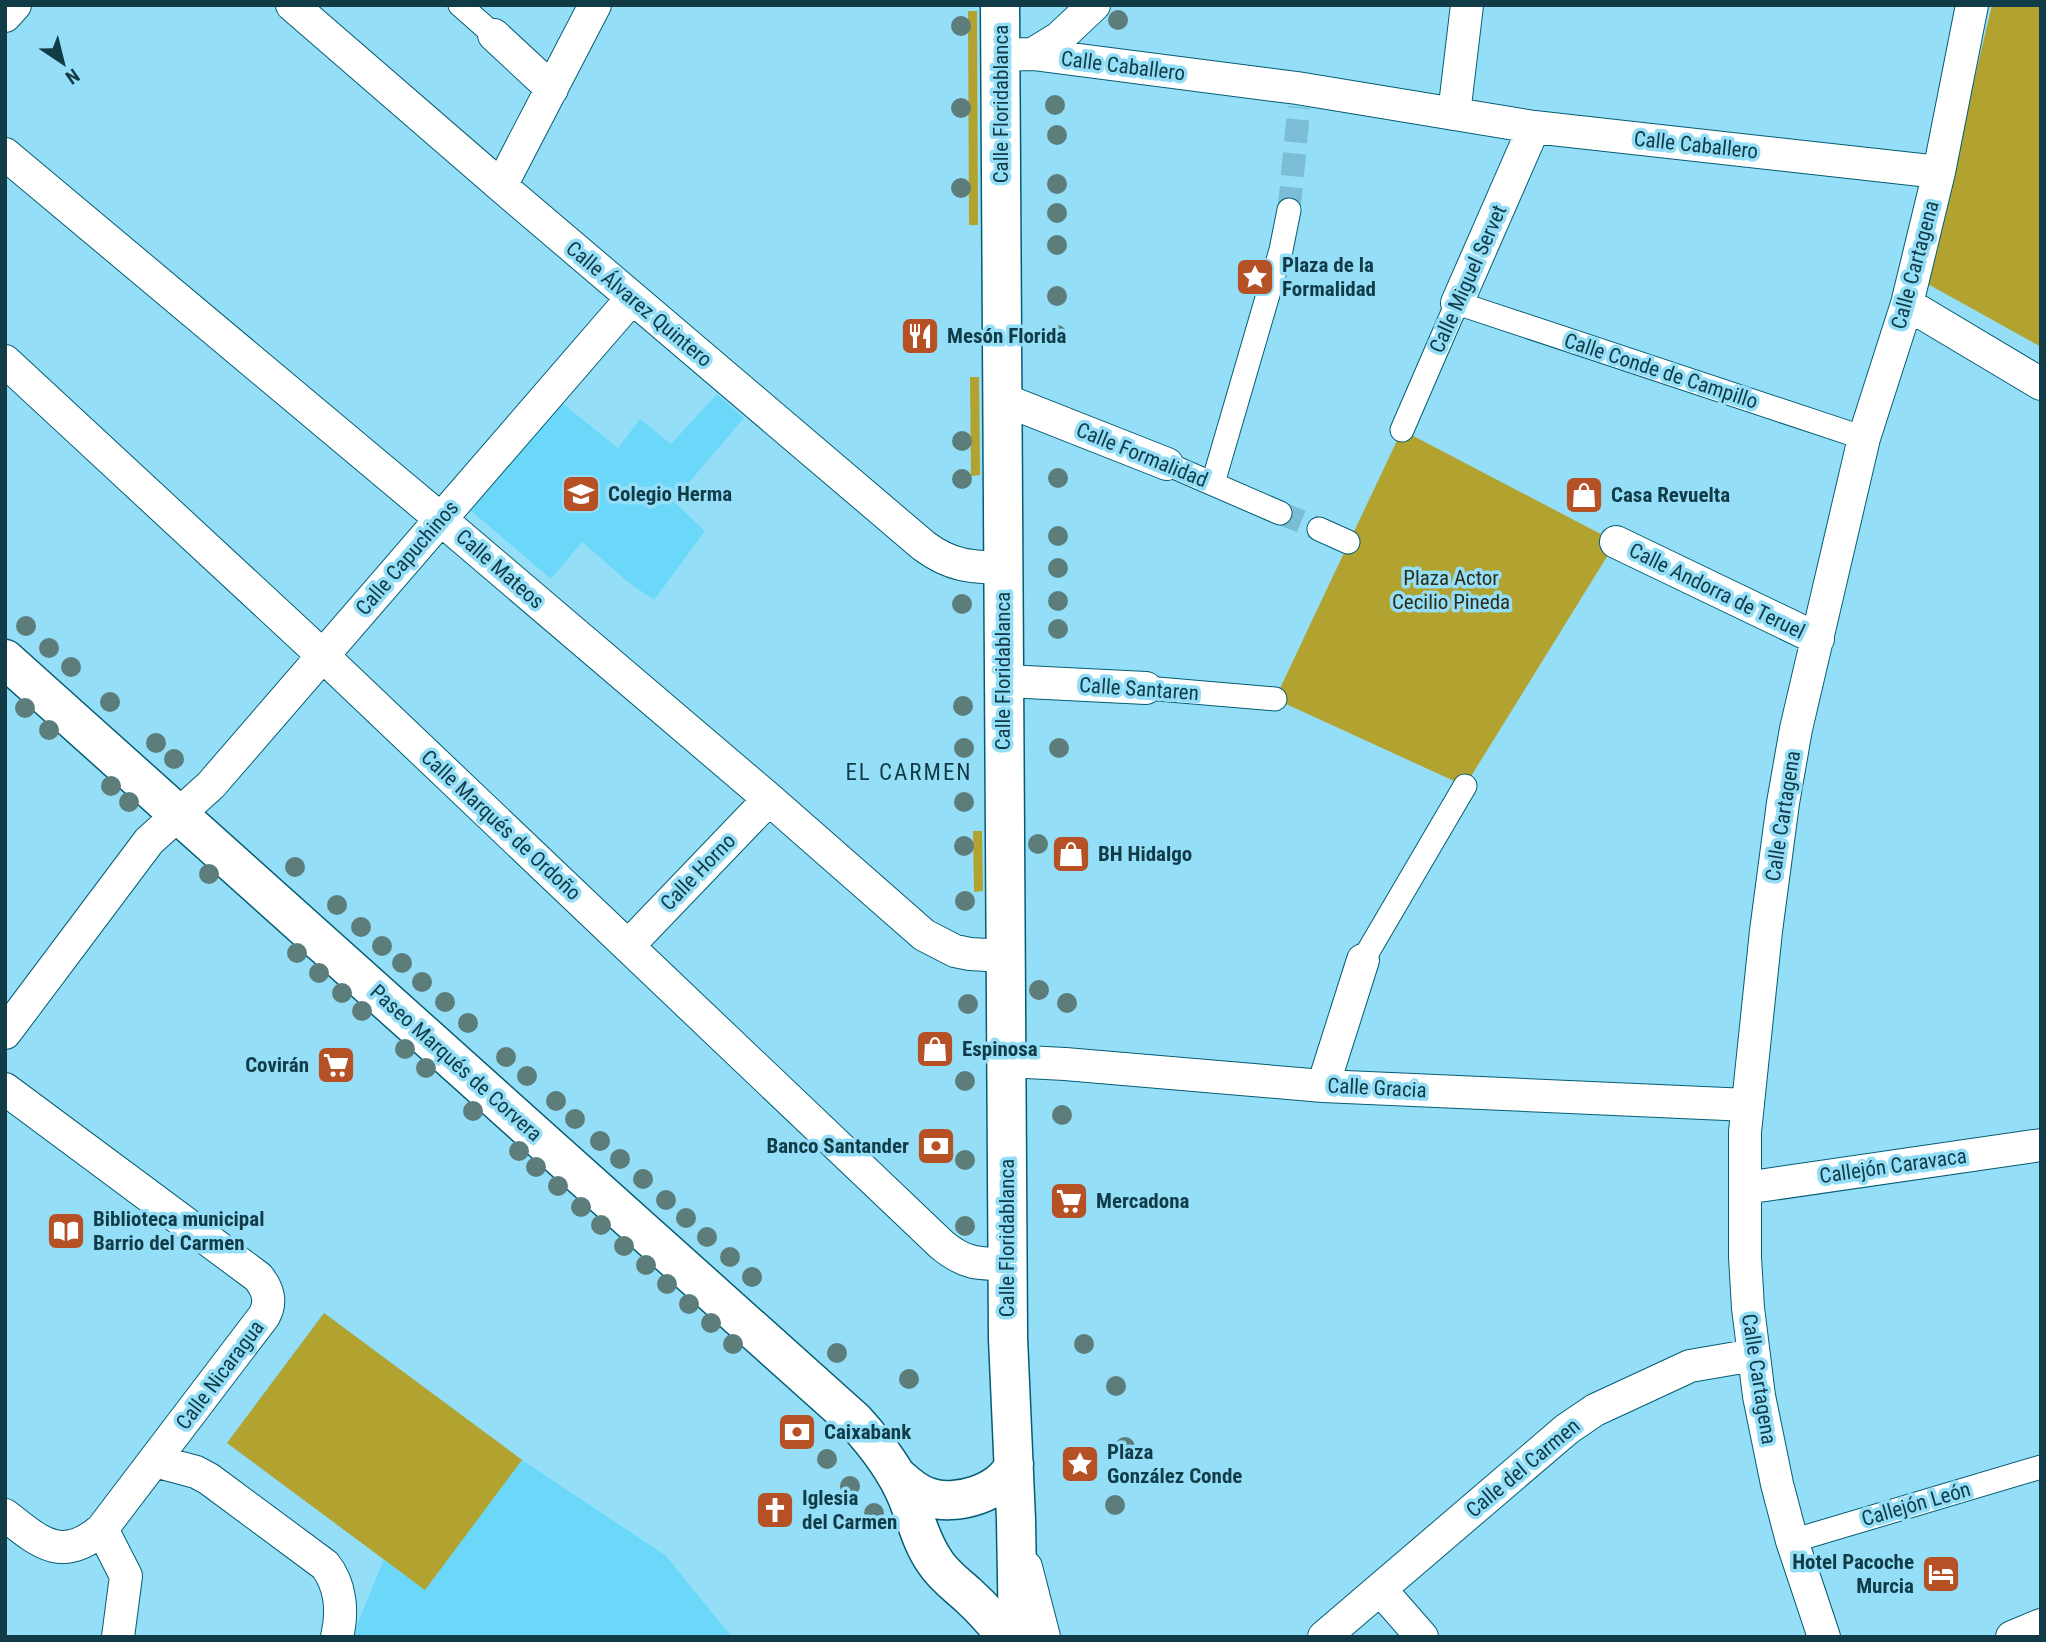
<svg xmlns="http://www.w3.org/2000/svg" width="2046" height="1642" viewBox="0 0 2046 1642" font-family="'Roboto Condensed',sans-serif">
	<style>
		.built { fill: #6bd8fa }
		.green { fill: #b2a22f }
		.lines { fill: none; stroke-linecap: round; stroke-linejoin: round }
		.pedestrian-tunnel { stroke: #7abdd4; stroke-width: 23; stroke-dasharray: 23 11; stroke-linecap: butt }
		.pedestrian-casing { stroke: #045d73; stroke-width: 25 }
		.minor-casing { stroke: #045d73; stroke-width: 34 }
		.secondary-casing { stroke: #045d73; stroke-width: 41 }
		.pedestrian { stroke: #fff; stroke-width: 23 }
		.minor { stroke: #fff; stroke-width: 32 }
		.secondary { stroke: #fff; stroke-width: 38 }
		.tree { fill: #5d7d7b }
		.labels { text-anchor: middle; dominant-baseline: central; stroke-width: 7; stroke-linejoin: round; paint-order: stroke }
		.street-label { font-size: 21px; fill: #103b47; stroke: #95def7 }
		.poi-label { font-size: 21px; font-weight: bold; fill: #103b47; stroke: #95def7; text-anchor: start }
		.park-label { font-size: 21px; fill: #302d15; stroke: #95def7 }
		.neighbourhood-label { font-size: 23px; letter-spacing: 2px; fill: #103b47; stroke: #95def7 }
	</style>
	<rect width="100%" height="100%" fill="#95def7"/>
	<!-- built -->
	<path class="built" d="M717,394L744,418L673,501L705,531L654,600L628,582L582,542L551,579L470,510L562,403L618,448L640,419L671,444Z
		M324,1313L522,1460L665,1555L732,1637H352L384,1559L227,1443Z"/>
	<!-- green -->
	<path class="green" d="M1992,5H2041V347L1926,283Z
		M968,11H977L978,225H969Z
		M970,377H979L980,475L971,476Z
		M1402,430L1616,542L1465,786L1275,699Z
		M973,831H982L983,891L974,892Z
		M324,1313L522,1460L425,1590L227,1443Z"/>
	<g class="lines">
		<!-- pedestrian-tunnel -->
		<path class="pedestrian-tunnel" d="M1289,210L1299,107
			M1280,513L1319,529"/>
		<!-- pedestrian casing -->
		<g class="pedestrian-casing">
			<path id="pedestrian" d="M460,5L494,35
				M1402,430L1457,303L1864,438
				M1167,464L1280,513
				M1213,483L1281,250L1289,210
				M1319,529L1348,542
				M1146,688L1275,699
				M1363,960L1465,786
				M1792,1541L2041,1467"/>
		</g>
		<!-- minor casing -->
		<g class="minor-casing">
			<path id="minor" d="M292,5L501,186L924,546C951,566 970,567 1003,568
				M5,16L15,5
				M494,35L552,89
				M1033,54L1059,38L1094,5
				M1000,55L1033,54L1297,88L1534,127L1939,172
				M1454,114L1467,5
				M5,154L424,505L769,799L924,935L955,951L970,954L1005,956
				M501,186L595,5
				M1457,303L1534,127
				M1907,304L2041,384
				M5,361L322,655L942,1245C965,1264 978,1264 1007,1264
				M1002,399L1167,464
				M1616,542L1818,639
				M1004,681L1146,688
				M628,946L769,799
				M5,1033L149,841L211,785L632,298
				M1006,1061L1065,1064L1323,1086L1748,1105
				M1323,1086L1363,960
				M5,1089L258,1277C268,1289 272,1302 264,1316L102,1529C62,1564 39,1542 5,1515
				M1745,1188L2041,1145
				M155,1461L196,1472L209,1479L325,1565C341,1585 343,1612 337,1637
				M102,1529L126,1576L118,1637
				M1026,1567L1044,1637
				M1380,1589L1422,1637
				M1324,1637L1567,1429L1595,1410L1690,1366L1754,1355
				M1824,1637L1792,1541L1777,1484L1759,1396L1748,1308L1745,1257V1132L1766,931L1783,803L1796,729L1864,438L1907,304L1939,172L1972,5
				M2012,1637L2041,1625"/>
		</g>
		<!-- secondary casing -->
		<g class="secondary-casing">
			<path id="secondary" d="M1000,5L1008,1338L1016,1520L1018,1637
				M5,659L855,1421C876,1444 895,1468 907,1497C916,1519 921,1542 935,1562C944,1576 957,1585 969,1596C983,1609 995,1622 1006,1637
				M896,1475C906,1484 915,1493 928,1497C954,1507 1004,1493 1014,1464"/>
		</g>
		<!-- pedestrian -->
		<use href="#pedestrian" class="pedestrian"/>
		<!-- minor -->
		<use href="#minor" class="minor"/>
		<!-- secondary -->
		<use href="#secondary" class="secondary"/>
	</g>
	<!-- trees -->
	<g class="tree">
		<circle cx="1118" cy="20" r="10"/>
		<circle cx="961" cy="26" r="10"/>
		<circle cx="1055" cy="105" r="10"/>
		<circle cx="961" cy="108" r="10"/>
		<circle cx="1057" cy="135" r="10"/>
		<circle cx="1057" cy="184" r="10"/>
		<circle cx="961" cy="188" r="10"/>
		<circle cx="1057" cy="213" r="10"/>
		<circle cx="1057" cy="245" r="10"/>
		<circle cx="1057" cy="296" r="10"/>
		<circle cx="1057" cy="335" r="10"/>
		<circle cx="962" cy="441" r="10"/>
		<circle cx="1058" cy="478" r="10"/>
		<circle cx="962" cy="479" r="10"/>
		<circle cx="1058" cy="536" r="10"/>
		<circle cx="1058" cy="568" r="10"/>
		<circle cx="1058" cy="601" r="10"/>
		<circle cx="962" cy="604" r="10"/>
		<circle cx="26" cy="626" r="10"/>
		<circle cx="1058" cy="629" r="10"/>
		<circle cx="49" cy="648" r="10"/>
		<circle cx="71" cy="667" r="10"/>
		<circle cx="110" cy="702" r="10"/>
		<circle cx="963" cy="706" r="10"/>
		<circle cx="25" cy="708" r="10"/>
		<circle cx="49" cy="730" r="10"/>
		<circle cx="156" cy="743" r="10"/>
		<circle cx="964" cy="748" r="10"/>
		<circle cx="1059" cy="748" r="10"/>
		<circle cx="174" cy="759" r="10"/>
		<circle cx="111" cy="786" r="10"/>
		<circle cx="129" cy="802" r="10"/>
		<circle cx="964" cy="802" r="10"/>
		<circle cx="1038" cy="844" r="10"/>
		<circle cx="964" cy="846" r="10"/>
		<circle cx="295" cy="867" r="10"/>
		<circle cx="209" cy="874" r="10"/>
		<circle cx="965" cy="901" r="10"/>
		<circle cx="337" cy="905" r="10"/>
		<circle cx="361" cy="927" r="10"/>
		<circle cx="382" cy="946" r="10"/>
		<circle cx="297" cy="953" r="10"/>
		<circle cx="402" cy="963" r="10"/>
		<circle cx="319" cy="973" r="10"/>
		<circle cx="422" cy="982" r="10"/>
		<circle cx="1039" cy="990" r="10"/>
		<circle cx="342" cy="993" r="10"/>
		<circle cx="445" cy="1002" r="10"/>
		<circle cx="1067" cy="1003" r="10"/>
		<circle cx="968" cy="1004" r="10"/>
		<circle cx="362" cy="1011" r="10"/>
		<circle cx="468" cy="1023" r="10"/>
		<circle cx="405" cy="1049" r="10"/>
		<circle cx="506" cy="1057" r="10"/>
		<circle cx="426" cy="1068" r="10"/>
		<circle cx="527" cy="1076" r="10"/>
		<circle cx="965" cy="1081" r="10"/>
		<circle cx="556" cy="1101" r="10"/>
		<circle cx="473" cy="1111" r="10"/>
		<circle cx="1062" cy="1115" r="10"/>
		<circle cx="575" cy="1119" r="10"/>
		<circle cx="600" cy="1141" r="10"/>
		<circle cx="519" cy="1151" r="10"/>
		<circle cx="620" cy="1159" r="10"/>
		<circle cx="965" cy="1160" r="10"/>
		<circle cx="536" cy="1167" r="10"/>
		<circle cx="643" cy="1179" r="10"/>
		<circle cx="558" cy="1186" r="10"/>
		<circle cx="666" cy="1200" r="10"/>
		<circle cx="581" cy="1207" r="10"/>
		<circle cx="686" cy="1218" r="10"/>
		<circle cx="601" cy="1225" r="10"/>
		<circle cx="965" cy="1226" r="10"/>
		<circle cx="707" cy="1237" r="10"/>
		<circle cx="624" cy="1246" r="10"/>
		<circle cx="730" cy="1257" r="10"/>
		<circle cx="646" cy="1265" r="10"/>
		<circle cx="752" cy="1277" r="10"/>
		<circle cx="667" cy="1284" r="10"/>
		<circle cx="689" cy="1304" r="10"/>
		<circle cx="711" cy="1323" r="10"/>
		<circle cx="733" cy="1344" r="10"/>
		<circle cx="1084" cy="1344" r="10"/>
		<circle cx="837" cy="1353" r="10"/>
		<circle cx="909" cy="1379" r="10"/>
		<circle cx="1116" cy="1386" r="10"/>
		<circle cx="1125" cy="1447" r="10"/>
		<circle cx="827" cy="1459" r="10"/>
		<circle cx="850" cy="1486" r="10"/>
		<circle cx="1115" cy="1505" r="10"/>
		<circle cx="874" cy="1513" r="10"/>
	</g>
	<!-- icons -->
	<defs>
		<g id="sight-square" transform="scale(2.0125)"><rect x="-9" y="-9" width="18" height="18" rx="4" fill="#b65025" stroke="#95def7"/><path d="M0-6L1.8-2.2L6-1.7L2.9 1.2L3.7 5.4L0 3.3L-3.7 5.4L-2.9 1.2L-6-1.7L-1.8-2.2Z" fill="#fff"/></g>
		<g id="restaurant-square" transform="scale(2.0125)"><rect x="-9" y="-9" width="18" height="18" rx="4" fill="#b65025" stroke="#95def7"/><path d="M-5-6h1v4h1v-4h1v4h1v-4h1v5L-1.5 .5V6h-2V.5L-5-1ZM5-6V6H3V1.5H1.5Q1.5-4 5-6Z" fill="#fff"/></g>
		<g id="school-square" transform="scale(2.0125)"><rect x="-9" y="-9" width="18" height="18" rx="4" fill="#b65025" stroke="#95def7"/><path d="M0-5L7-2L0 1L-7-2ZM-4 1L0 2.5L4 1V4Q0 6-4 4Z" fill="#fff"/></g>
		<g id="shop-square" transform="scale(2.0125)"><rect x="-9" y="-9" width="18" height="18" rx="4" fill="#b65025" stroke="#95def7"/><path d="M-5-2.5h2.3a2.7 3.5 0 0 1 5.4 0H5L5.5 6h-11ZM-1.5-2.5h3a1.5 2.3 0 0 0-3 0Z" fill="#fff"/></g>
		<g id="supermarket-square" transform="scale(2.0125)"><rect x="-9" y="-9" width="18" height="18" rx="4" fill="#b65025" stroke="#95def7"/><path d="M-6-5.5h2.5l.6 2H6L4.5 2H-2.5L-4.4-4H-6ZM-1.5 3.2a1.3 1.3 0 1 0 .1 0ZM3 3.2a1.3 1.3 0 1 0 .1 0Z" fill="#fff"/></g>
		<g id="bank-square" transform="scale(2.0125)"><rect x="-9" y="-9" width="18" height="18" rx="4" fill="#b65025" stroke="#95def7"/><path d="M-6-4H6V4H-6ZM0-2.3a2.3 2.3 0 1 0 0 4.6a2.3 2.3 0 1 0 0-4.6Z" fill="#fff"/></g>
		<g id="library-square" transform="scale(2.0125)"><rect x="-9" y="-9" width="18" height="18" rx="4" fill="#b65025" stroke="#95def7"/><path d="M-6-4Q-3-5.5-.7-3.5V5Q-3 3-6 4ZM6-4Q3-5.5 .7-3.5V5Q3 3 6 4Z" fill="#fff"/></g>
		<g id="church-square" transform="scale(2.0125)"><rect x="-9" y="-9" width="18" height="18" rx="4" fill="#b65025" stroke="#95def7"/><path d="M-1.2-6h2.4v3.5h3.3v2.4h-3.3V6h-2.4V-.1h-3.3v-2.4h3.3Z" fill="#fff"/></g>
		<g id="hotel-square" transform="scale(2.0125)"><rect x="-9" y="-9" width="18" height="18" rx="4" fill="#b65025" stroke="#95def7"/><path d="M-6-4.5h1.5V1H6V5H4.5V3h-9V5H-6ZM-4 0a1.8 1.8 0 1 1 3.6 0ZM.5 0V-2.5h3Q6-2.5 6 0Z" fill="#fff"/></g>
	</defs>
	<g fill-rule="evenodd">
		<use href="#sight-square" x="1255" y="277"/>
		<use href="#restaurant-square" x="920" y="336"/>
		<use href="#school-square" x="581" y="494"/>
		<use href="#shop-square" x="1584" y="495"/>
		<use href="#shop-square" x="1071" y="854"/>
		<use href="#shop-square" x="935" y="1049"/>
		<use href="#supermarket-square" x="336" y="1065"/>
		<use href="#bank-square" x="936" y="1146"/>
		<use href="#supermarket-square" x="1069" y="1201"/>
		<use href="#library-square" x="66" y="1231"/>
		<use href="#bank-square" x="797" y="1432"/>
		<use href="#sight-square" x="1080" y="1464"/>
		<use href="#church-square" x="775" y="1510"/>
		<use href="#hotel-square" x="1941" y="1574"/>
	</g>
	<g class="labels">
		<!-- street labels -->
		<g class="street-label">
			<text transform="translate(1123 66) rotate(7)">Calle Caballero</text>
			<text transform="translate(1001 104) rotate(-90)">Calle Floridablanca</text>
			<text transform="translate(1696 145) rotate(6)">Calle Caballero</text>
			<text transform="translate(1915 265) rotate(-75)">Calle Cartagena</text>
			<text transform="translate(1468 279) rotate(-66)">Calle Miguel Servet</text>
			<text transform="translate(639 304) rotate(40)">Calle Álvarez Quintero</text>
			<text transform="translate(1661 371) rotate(18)">Calle Conde de Campillo</text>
			<text transform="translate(1142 455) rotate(22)">Calle Formalidad</text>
			<text transform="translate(407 558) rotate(-49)">Calle Capuchinos</text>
			<text transform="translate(500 569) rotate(41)">Calle Mateos</text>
			<text transform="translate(1717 591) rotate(26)">Calle Andorra de Teruel</text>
			<text transform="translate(1003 671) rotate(-90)">Calle Floridablanca</text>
			<text transform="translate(1139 689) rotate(4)">Calle Santaren</text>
			<text transform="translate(1783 816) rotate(-81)">Calle Cartagena</text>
			<text transform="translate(501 825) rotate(43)">Calle Marqués de Ordoño</text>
			<text transform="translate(698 872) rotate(-46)">Calle Horno</text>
			<text transform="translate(456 1063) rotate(42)">Paseo Marqués de Corvera</text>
			<text transform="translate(1377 1088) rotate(3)">Calle Gracia</text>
			<text transform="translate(1893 1166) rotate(-8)">Callejón Caravaca</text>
			<text transform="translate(1007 1238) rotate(-90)">Calle Floridablanca</text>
			<text transform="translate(220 1375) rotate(-53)">Calle Nicaragua</text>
			<text transform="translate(1759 1379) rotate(81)">Calle Cartagena</text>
			<text transform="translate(1523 1468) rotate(-40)">Calle del Carmen</text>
			<text transform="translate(1916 1504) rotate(-16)">Callejón León</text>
		</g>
		<!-- poi labels -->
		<g class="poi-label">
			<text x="1282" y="265">Plaza de la<tspan x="1282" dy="24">Formalidad</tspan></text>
			<text x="947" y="336">Mesón Florida</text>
			<text x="608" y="494">Colegio Herma</text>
			<text x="1611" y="495">Casa Revuelta</text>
			<text x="1098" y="854">BH Hidalgo</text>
			<text x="962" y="1049">Espinosa</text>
			<text x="309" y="1065" text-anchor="end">Covirán</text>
			<text x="909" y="1146" text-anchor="end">Banco Santander</text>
			<text x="1096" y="1201">Mercadona</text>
			<text x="93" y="1219">Biblioteca municipal<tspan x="93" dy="24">Barrio del Carmen</tspan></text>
			<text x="824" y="1432">Caixabank</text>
			<text x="1107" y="1452">Plaza<tspan x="1107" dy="24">González Conde</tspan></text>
			<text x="802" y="1498">Iglesia<tspan x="802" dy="24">del Carmen</tspan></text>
			<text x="1914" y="1562" text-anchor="end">Hotel Pacoche<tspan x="1914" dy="24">Murcia</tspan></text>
		</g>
		<!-- park labels -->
		<g class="park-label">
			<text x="1451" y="578">Plaza Actor<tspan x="1451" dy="24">Cecilio Pineda</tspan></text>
		</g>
		<!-- neighbourhood labels -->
		<g class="neighbourhood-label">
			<text x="909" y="772">EL CARMEN</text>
		</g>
	</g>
	<!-- border -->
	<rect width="2046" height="1642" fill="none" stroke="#103b47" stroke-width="14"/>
	<!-- north arrow -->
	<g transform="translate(63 63) rotate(145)" stroke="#95def7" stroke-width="5" paint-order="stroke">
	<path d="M0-5L12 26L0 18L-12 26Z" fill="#103b47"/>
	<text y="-10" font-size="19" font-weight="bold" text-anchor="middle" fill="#103b47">N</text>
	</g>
</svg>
